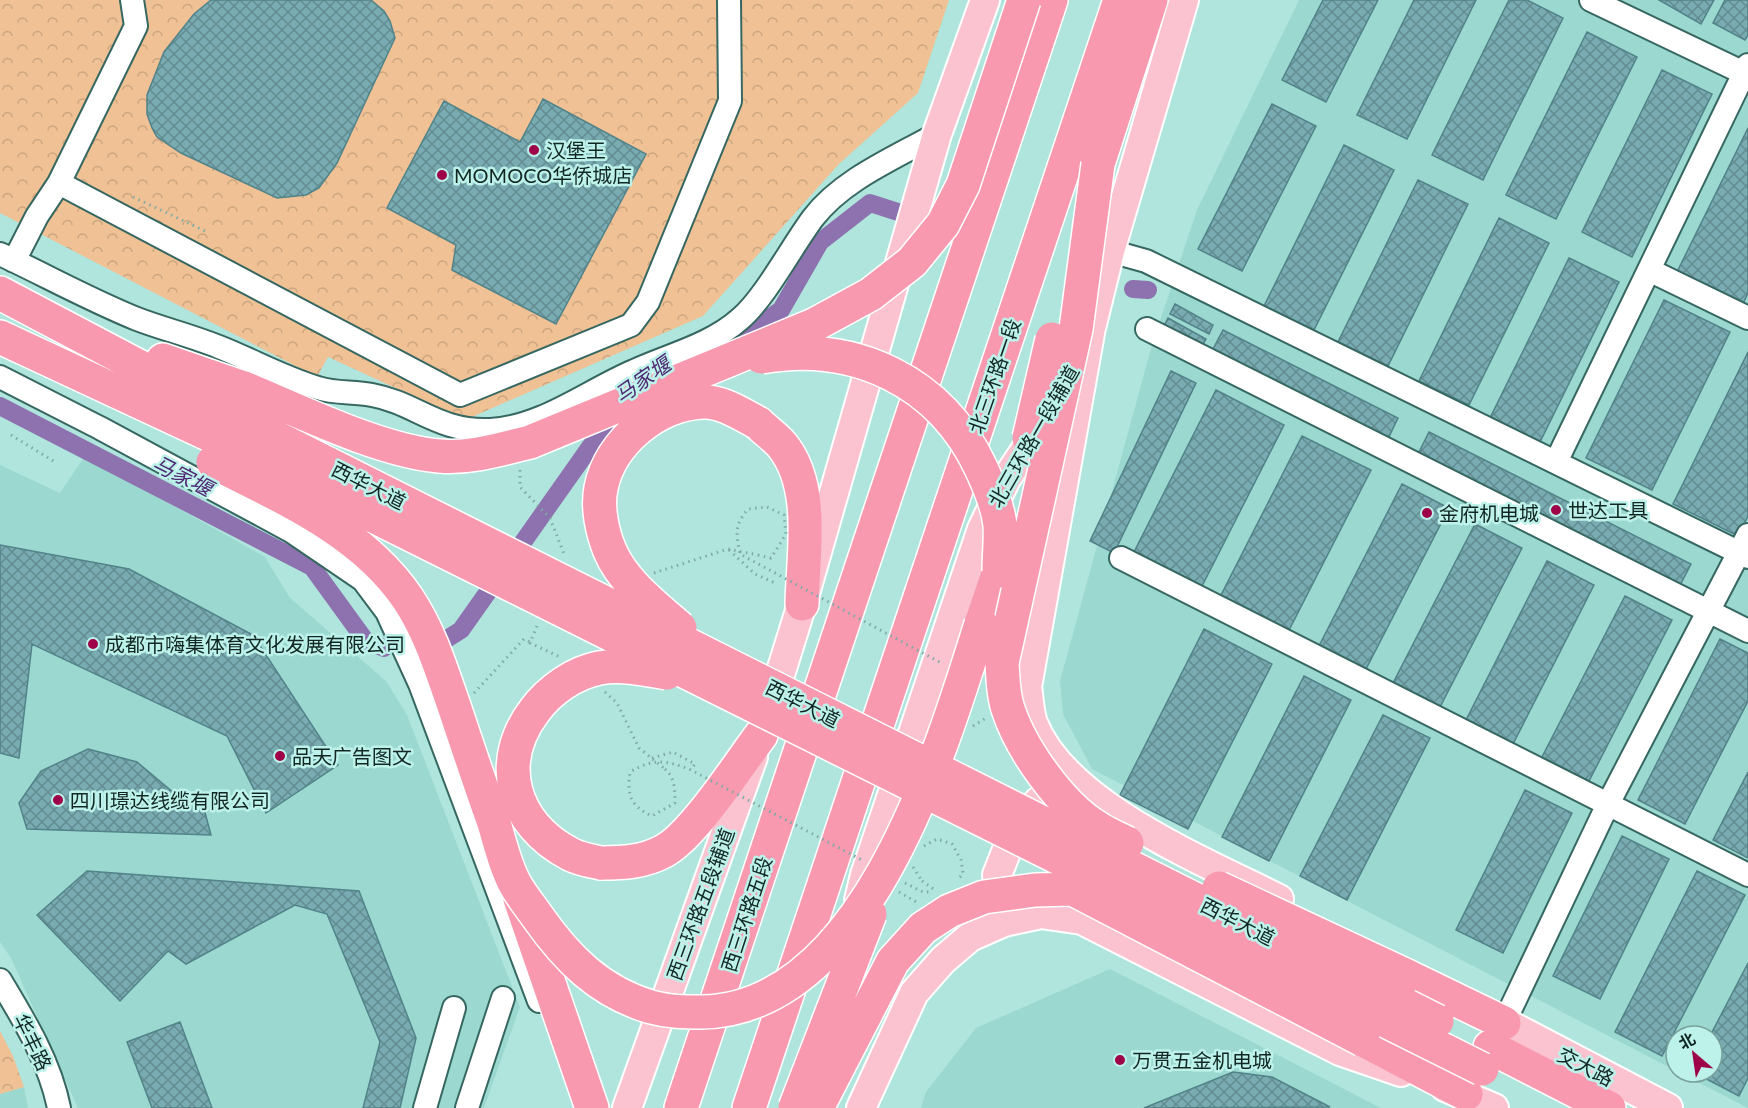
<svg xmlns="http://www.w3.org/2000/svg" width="1748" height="1108" viewBox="0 0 1748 1108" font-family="Lato,'Noto Sans SC',sans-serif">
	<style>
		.built { fill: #9bd8d0; fill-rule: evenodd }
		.park { fill: url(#park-crowns) }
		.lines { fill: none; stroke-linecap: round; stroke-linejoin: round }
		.canal { stroke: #8e72af; stroke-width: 18 }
		.building { fill: url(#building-cross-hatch); stroke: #518389; stroke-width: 1.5 }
		.minor-casing { stroke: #366861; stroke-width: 26 }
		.major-casing { stroke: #fff; stroke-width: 32 }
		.highway-casing { stroke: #fff; stroke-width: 36 }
		.path { stroke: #7faaa4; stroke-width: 3; stroke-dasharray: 1.5 4.5; stroke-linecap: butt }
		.minor { stroke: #fff; stroke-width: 22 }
		.major { stroke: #fbc2cf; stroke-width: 28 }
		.highway { stroke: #f899af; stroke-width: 33 }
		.highway-bridge-casing { stroke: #fff; stroke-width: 36; stroke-linecap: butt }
		.path-bridge { stroke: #7faaa4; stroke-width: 3; stroke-dasharray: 1.5 4.5; stroke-linecap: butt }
		.highway-bridge { stroke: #f899af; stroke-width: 33 }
		.poi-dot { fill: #9e0248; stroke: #bdf2ea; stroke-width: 2 }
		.labels { text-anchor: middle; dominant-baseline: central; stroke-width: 5; stroke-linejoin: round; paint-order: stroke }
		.poi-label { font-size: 20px; fill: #122724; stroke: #bdf2ea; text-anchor: start }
		.street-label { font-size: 20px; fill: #122724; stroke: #bdf2ea }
		.water-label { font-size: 21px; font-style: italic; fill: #4f2772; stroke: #bdf2ea }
	</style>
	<defs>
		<pattern id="park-crowns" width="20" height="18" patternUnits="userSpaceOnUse" patternTransform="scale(1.5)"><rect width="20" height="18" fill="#efc195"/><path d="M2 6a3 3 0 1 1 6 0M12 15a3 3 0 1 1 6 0" fill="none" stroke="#cca680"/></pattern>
		<pattern id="building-cross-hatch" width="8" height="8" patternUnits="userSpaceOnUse" patternTransform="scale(1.5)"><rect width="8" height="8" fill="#79acb2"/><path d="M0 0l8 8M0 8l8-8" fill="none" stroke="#628c91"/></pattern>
	</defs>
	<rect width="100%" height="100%" fill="#b0e5dd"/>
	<!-- built -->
	<path class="built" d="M1299,0H1748V1108L1092,769L1063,714L1060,681L1152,345L1197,210ZM1676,1036H1712V1072H1676Z
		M85,456L265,557L290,598L386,681L407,715L520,1007L484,1108H78L11,958L0,942V465L60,493Z
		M1110,969L1381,1108H921L926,1092L976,1028Z
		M24,1087L28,1108H0V1094Z"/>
	<!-- park -->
	<path class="park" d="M0,0H949L918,93L839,164L703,316L465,420L328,357L317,377L0,213Z
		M0,1031L13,1056L24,1087L0,1094Z"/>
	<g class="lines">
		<!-- canal -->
		<path class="canal" d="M1133,289L1148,290
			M722,351L781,310L820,242L870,203L901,213
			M0,406L312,567L365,640L384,648
			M442,642L461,630L595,440L638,410"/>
	</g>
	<!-- building -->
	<path class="building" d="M211,0H371L384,11L390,21L395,38L337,163L319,188L306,195L277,198L181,153L157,137L152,128L147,114V95L164,52L194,14Z
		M1323,0H1378L1326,102L1282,80Z
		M1414,0H1476L1407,139L1357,115Z
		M1509,0H1527L1563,18L1483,180L1432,155Z
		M1659,0H1714L1701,24Z
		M1725,0H1748V35L1745,40L1713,23Z
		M1587,32L1637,57L1556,219L1506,195Z
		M1662,70L1712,94L1632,257L1582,232Z
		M543,99L646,154L556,324L452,270L456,245L387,208L444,101L520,142Z
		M1272,104L1316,126L1242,271L1198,249Z
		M1748,128V293L1742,306L1676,274Z
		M1344,145L1394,170L1313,332L1263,308Z
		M1418,180L1468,204L1388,366L1338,342Z
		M1499,218L1549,243L1469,405L1419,381Z
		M1569,258L1619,282L1539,444L1489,420Z
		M1664,300L1730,332L1652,490L1586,458Z
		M1175,304L1213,325L1209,334L1170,314Z
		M1168,318L1206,339L1201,348L1163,328Z
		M1223,330L1398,418L1386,443L1210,355Z
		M1748,352V516L1738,536L1673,504Z
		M1171,371L1196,383L1114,553L1090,541Z
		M1216,390L1284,425L1200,590L1132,556Z
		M1429,432L1691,564L1677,591L1415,460Z
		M1302,436L1371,470L1286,636L1218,601Z
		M1402,484L1449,508L1366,669L1319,646Z
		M1475,524L1522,548L1439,709L1392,685Z
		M0,545L129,569L253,635L338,765L266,813L227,736L32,644L19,758L0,753Z
		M1547,561L1594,585L1512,746L1465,722Z
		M1625,596L1672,620L1589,781L1542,757Z
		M1204,629L1272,664L1188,829L1120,795Z
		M1720,639L1748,653V701L1685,824L1638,800Z
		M1304,676L1351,700L1269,861L1222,837Z
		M1383,715L1430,738L1347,900L1300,876Z
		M88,749L137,762L174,793L203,805L211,835L27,829L19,803L41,771Z
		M1748,772V858L1713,840Z
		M1525,790L1572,813L1503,953L1456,930Z
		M1622,836L1669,859L1600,999L1553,976Z
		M87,871L359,891L416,1038L400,1108H363L380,1042L327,914L295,905L186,964L168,951L120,1001L37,915Z
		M1697,871L1745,895L1662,1056L1615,1032Z
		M1748,963V1078L1739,1096L1693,1072H1712L1710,1036Z
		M180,1022L212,1108H152L127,1042Z
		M1233,1072L1272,1077L1330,1107L1144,1108Z"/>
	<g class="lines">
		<!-- minor casing -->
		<g class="minor-casing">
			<path id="minor" d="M1591,0L1748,75
				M59,183L460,395L631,325L648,302L730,101L729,0
				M1110,251L1146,261L1748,557
				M0,254C45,275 90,300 137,319C163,329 192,336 219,347C252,360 284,378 318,388C336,394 354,391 372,395C416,403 437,432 490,430C543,427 587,391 634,371C669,355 711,345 740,319C765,298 792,246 813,218C843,179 895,158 937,134
				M14,261L37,216L59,183L136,26L132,0
				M1649,270L1748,318
				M1147,329L1748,631
				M0,377L100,428L291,531L363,580L387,612L420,684L539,1001
				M1556,462L1748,65
				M1121,558L1748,875
				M0,980C24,1020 50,1062 59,1108
				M1504,1023L1608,804L1748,535
				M425,1108L454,1008
				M467,1108L503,998"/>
		</g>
		<!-- major casing -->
		<g class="major-casing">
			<path id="major" d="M1090,333L1027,687C1029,698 1029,712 1033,723C1065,805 1204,861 1279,899
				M1082,349L1091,328L1110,251L1184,0
				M769,710L802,604L937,134L985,0
				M859,900L865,875L982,529L1006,479L1044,422
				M1003,916L997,875L1018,822L1039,801L1077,783
				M1485,1012L1668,1108
				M1445,1087L1494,1108
				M627,1108L753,757
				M861,1108L914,993L943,960L970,937L1004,922L1041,914L1082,920L1340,1051L1401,1072"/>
		</g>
		<!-- highway casing -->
		<g class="highway-casing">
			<path id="highway" d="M1098,164L1151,0
				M0,293L235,417
				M0,337L223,441
				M163,360L244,388
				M758,423C765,430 775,437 782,445C816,487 803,554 802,604
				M981,624L999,571
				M601,863C623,863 644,862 664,851C693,836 739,764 761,735
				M520,899L592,1108
				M1407,976L1504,1023
				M1363,1040L1466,1094
				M1490,1047L1609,1108
				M681,1108L1051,0
				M749,1108L1120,0"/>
		</g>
		<!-- path -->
		<path class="path" d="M133,197L205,231
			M11,435L55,462
			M520,470V487L550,518L564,554
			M729,550L755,574L777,584
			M654,573L728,549L758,555
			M537,626L530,643L560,657
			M605,692L617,703L639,748L665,769
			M474,693L524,639L530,642
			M652,758L673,752L695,764L691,770
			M922,881L935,890
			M899,892L918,903"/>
		<!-- minor -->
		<use href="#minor" class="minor"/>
		<!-- major -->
		<use href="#major" class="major"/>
		<!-- highway -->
		<use href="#highway" class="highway"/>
		<!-- highway-bridge casing -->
		<g class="highway-bridge-casing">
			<path id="highway-bridge" d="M1098,164L1076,329L1002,663C1003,678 1003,695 1008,709C1021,749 1061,806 1098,828C1107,834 1117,838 1127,843
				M761,357C855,340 941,382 981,468C989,485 998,507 1000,525C1001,540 999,556 999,571
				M244,388C300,411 380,451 439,456C470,459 501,449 530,442L814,325L871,294L912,262L943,224L963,185L1024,0
				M235,417L1437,1021
				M1029,438L1052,339
				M223,441L1482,1069
				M213,462C283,498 362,531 408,599C430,632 441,669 454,706C467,745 480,784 494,823C500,843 505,866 515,884C521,895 530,906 537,916C567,959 600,992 651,1007C669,1012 684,1012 702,1012C866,1009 941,750 981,624
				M680,628C655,606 623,582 610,551C602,532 597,507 601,488C610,442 657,404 703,402C722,401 741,414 758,423
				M601,863C591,861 579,859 570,854C512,824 495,762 535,710C550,690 574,673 599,668C621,664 645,669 667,673
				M1219,888L1407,976
				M795,1108L870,914
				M817,1108L893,961L923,928L949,911L984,897L1035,890L1073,889L1363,1040"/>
		</g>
		<!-- path-bridge -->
		<path class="path-bridge" d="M758,555L771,558L786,534L784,515L767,507L748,509C734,526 736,533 740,554L943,664
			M973,726L986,718
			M665,769C675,778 675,790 675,803L652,816C630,806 627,795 630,772C654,758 666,760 691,770L862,860
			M924,846L937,839L952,844L961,860L963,874L957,880
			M913,867L922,881
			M905,883L923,892H932"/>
		<!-- highway-bridge -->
		<use href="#highway-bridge" class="highway-bridge"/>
	</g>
	<!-- markers -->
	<g class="poi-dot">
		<circle cx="534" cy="150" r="6"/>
		<circle cx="442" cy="175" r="6"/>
		<circle cx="1556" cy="510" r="6"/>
		<circle cx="1427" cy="513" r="6"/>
		<circle cx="93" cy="644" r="6"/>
		<circle cx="280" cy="756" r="6"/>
		<circle cx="58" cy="800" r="6"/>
		<circle cx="1120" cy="1060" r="6"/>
	</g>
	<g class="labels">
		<!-- poi labels -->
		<g class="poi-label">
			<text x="546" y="150">汉堡王</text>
			<text x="454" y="175">MOMOCO华侨城店</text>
			<text x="1568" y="510">世达工具</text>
			<text x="1439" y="513">金府机电城</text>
			<text x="105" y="644">成都市嗨集体育文化发展有限公司</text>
			<text x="292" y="756">品天广告图文</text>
			<text x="70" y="800">四川璟达线缆有限公司</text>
			<text x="1132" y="1060">万贯五金机电城</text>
		</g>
		<!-- street labels -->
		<g class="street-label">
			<text transform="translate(994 376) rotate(-71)">北三环路一段</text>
			<text transform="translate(1033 436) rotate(-60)">北三环路一段辅道</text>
			<text transform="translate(369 485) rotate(27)">西华大道</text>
			<text transform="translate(803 703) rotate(27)">西华大道</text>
			<text transform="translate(700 904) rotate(-70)">西三环路五段辅道</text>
			<text transform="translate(746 914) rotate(-72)">西三环路五段</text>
			<text transform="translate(1238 921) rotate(27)">西华大道</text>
			<text transform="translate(33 1042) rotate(64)">华丰路</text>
			<text transform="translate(1586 1066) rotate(27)">交大路</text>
		</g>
		<!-- water labels -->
		<g class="water-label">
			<text transform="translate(642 379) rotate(-35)">马家堰</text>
			<text transform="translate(183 475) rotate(27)">马家堰</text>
		</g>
	</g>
	<!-- north arrow -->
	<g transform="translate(1694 1054) rotate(331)"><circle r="28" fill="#bdf2ea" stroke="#79a19b" stroke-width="1.5"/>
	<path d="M0-4.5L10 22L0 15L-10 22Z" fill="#9e0248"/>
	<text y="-9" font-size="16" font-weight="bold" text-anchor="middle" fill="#122724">北</text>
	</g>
</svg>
